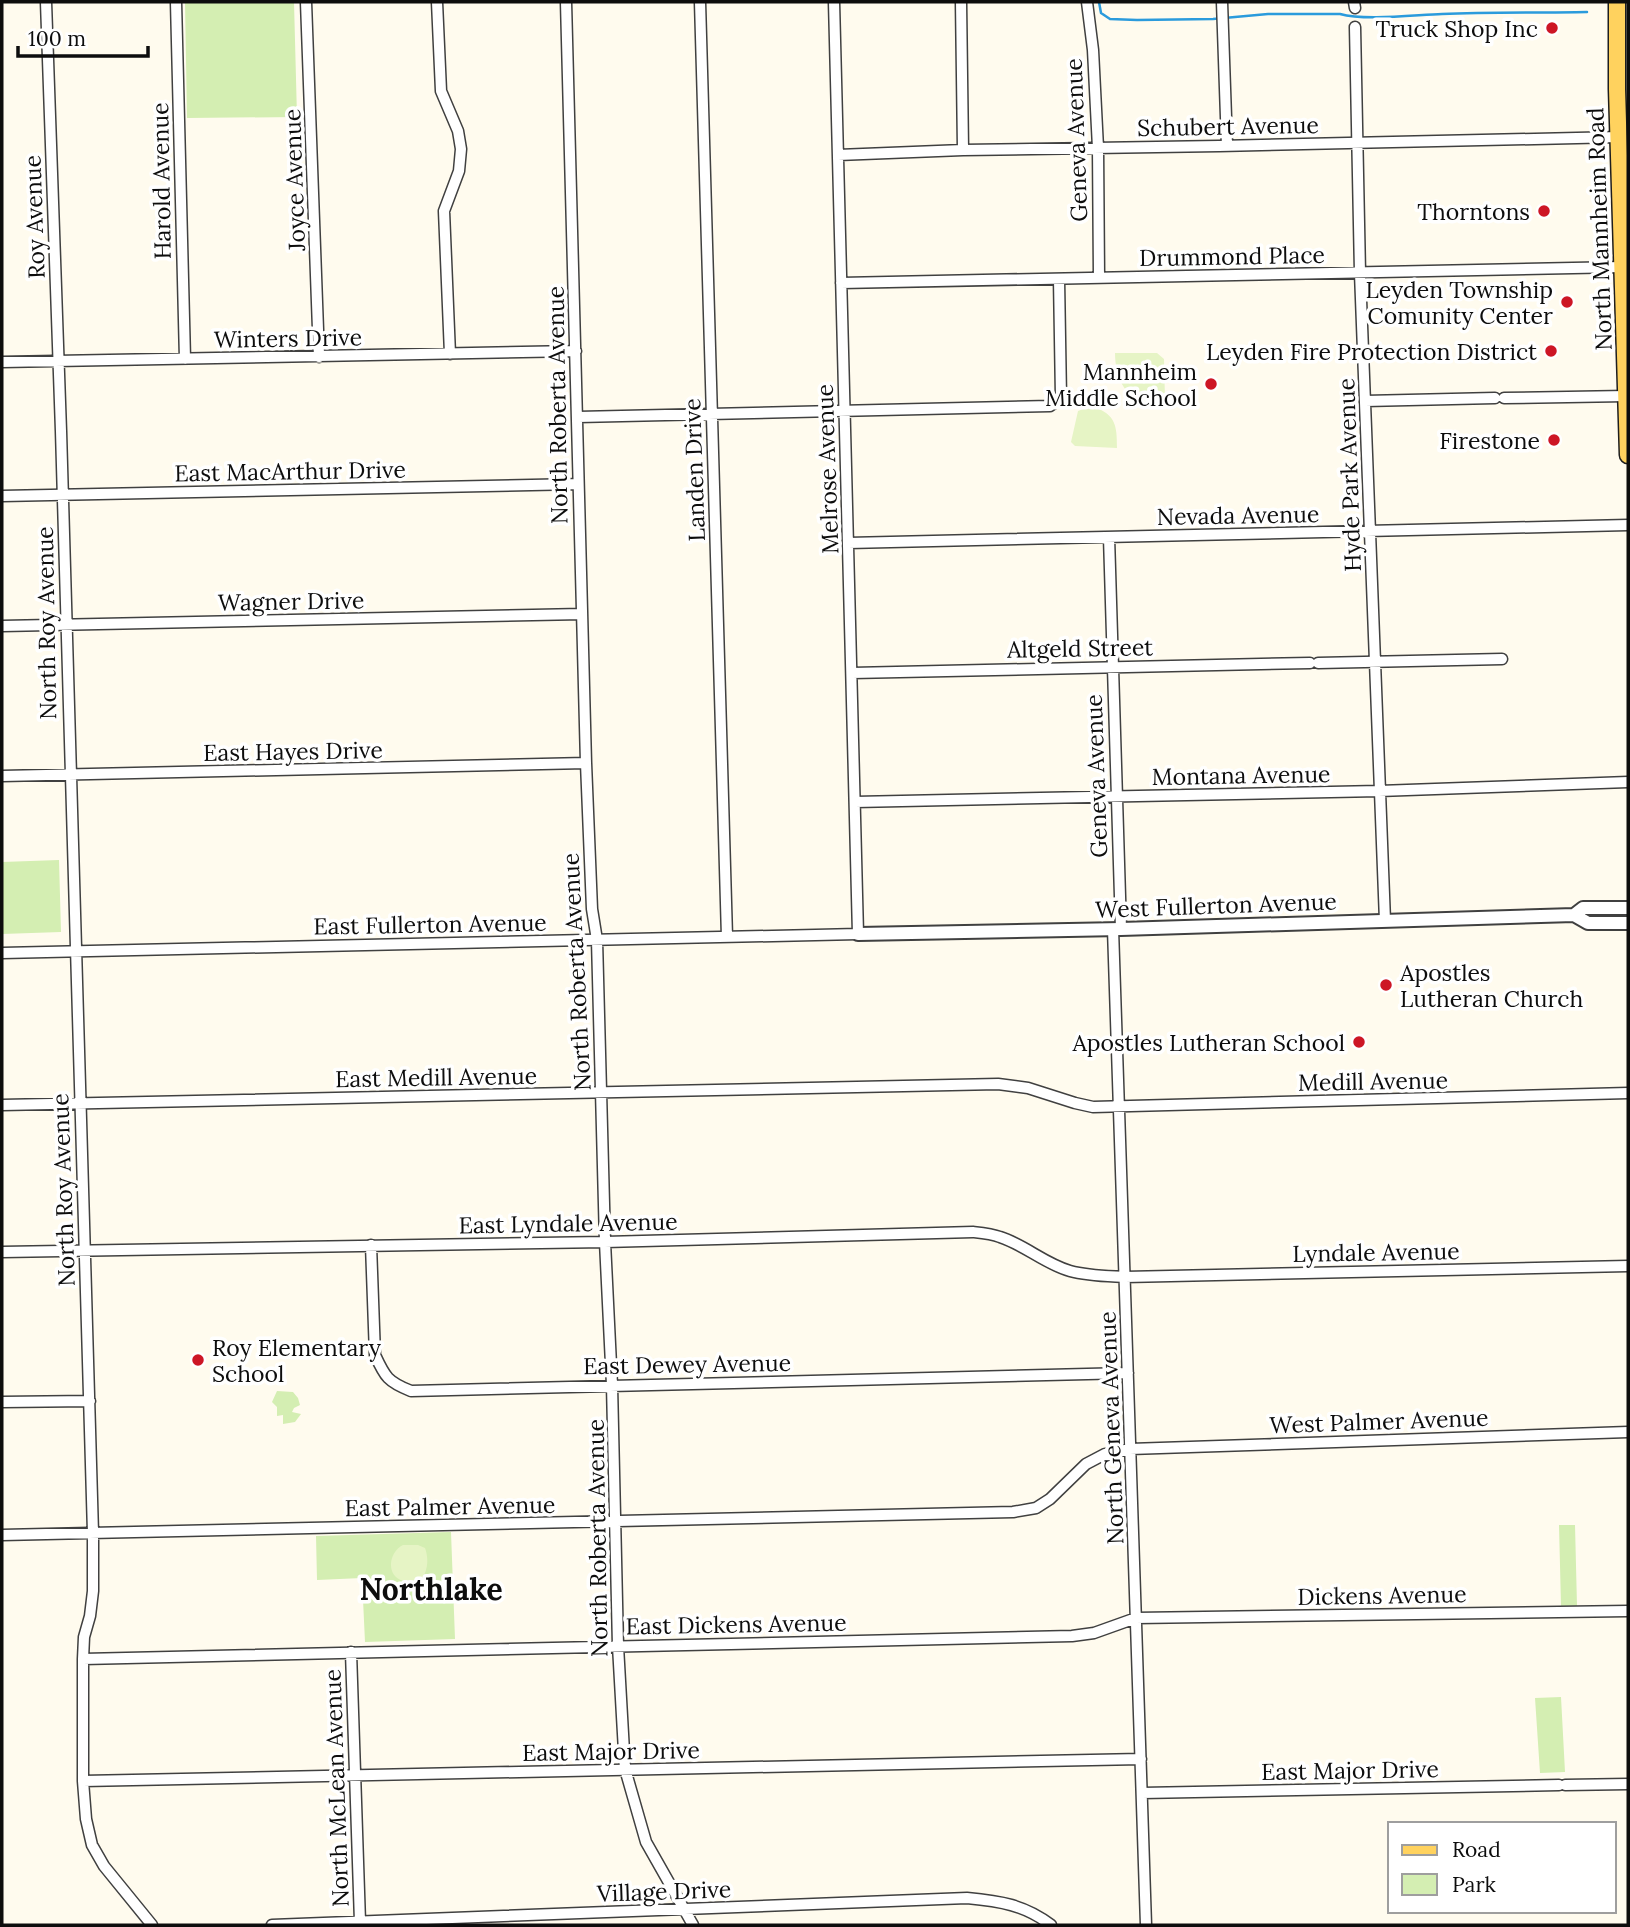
<svg xmlns="http://www.w3.org/2000/svg" width="1630" height="1927" viewBox="0 0 1630 1927" font-family="Lora,serif">
	<style>
		.green { fill: #d4eeb2 }
		.pitch { fill: #e6f4c5 }
		.lines { fill: none; stroke-linecap: round; stroke-linejoin: round }
		.stream { stroke: #2b9bdc; stroke-width: 2.5 }
		.minor-casing { stroke: #404040; stroke-width: 13 }
		.tertiary-casing { stroke: #404040; stroke-width: 16 }
		.primary-casing { stroke: #1e1e1e; stroke-width: 19 }
		.minor { stroke: #fff; stroke-width: 10 }
		.tertiary { stroke: #fff; stroke-width: 12 }
		.primary { stroke: #ffd25e; stroke-width: 16 }
		.poi-dot { fill: #cd1625; stroke: #fff; stroke-width: 2.5 }
		.labels { text-anchor: middle; dominant-baseline: central; stroke-width: 7; stroke-linejoin: round; paint-order: stroke }
		.poi-label { font-size: 23px; fill: #0d0d0d; stroke: #fff; text-anchor: end }
		.street-label { font-size: 23px; fill: #0d0d0d; stroke: #fff }
		.district-label { font-size: 30px; font-weight: bold; fill: #0d0d0d; stroke: #fff }
	</style>
	<rect width="100%" height="100%" fill="#fffbee"/>
	<!-- green -->
	<path class="green" d="M185,2H294L297,117L187,118Z
		M59,860L61,932L2,934V862Z
		M277,1391L293,1392L298,1398L300,1405L294,1408L292,1412L301,1414L295,1422L283,1424V1415L277,1416V1407L272,1402Z
		M1559,1525H1575L1577,1606H1561Z
		M451,1532L455,1639L365,1642L362,1578L317,1580L316,1536Z
		M1561,1697L1565,1772L1540,1773L1535,1698Z"/>
	<!-- pitch -->
	<path class="pitch" d="M1115,353H1157L1164,359L1165,400C1132,412 1115,383 1115,353Z
		M1093,407C1116,414 1117,426 1117,448L1075,446L1071,442L1078,411L1086,408Z
		M403,1545H418L425,1548C429,1559 428,1572 420,1581C415,1581 408,1583 403,1581C385,1575 389,1552 403,1545Z"/>
	<g class="lines">
		<!-- stream -->
		<path class="stream" d="M1099,2L1101,13L1110,19L1137,20L1213,19L1268,14H1340C1365,21 1414,15 1442,14C1490,12 1539,13 1587,12"/>
		<!-- minor casing -->
		<g class="minor-casing">
			<path id="minor" d="M46,2L61,431L93,1533V1591L90,1616L84,1637L83,1659V1781L86,1819L92,1845L104,1866L152,1925
				M176,2L185,359
				M306,2L319,357
				M437,2L441,91L458,131L461,149L459,171L444,211L450,354
				M566,2L586,763L592,909L597,940L605,1242L612,1385L618,1646L625,1769L646,1842L693,1925
				M700,2L727,937
				M961,2L963,150
				M1087,2L1093,50L1098,148L1099,277
				M1222,2L1227,146
				M1354,2L1355,8
				M1355,27L1360,273L1385,921
				M838,155L963,150L1219,146L1619,137
				M841,283L1622,267
				M2,362L576,351
				M1504,398L1626,396
				M1365,401L1495,398
				M578,417L1050,406L1061,398L1059,279
				M2,496L578,484
				M1109,537L1121,929
				M848,543L1628,525
				M2,626L582,614
				M1318,663L1502,659
				M852,673L1310,663
				M2,776L586,763
				M855,802L1379,791L1628,782
				M1113,929L1146,1925
				M2,953L858,934L834,2
				M2,1105L998,1084L1028,1088L1075,1103L1093,1107L1628,1093
				M371,1245L375,1355C385,1377 388,1382 411,1391L1128,1373
				M2,1252L605,1242L973,1232C982,1233 992,1234 1000,1237C1025,1245 1045,1264 1070,1271C1088,1276 1107,1276 1125,1277L1628,1266
				M2,1402L90,1401
				M2,1535L1013,1512L1036,1508L1050,1499L1086,1464L1105,1454L1130,1449L1628,1432
				M351,1652L360,1922
				M83,1659L1072,1636L1094,1633L1136,1618L1628,1611
				M83,1781L1141,1759
				M1565,1785L1628,1784
				M1142,1793L1559,1785
				M272,1925L967,1898C1000,1901 1025,1905 1051,1925"/>
		</g>
		<!-- tertiary casing -->
		<g class="tertiary-casing">
			<path id="tertiary" d="M1574,915L1583,908H1628
				M858,934L1121,929L1574,915L1588,923H1628"/>
		</g>
		<!-- primary casing -->
		<g class="primary-casing">
			<path id="primary" d="M1617,2V89L1628,455"/>
		</g>
		<!-- minor -->
		<use href="#minor" class="minor"/>
		<!-- tertiary -->
		<use href="#tertiary" class="tertiary"/>
		<!-- primary -->
		<use href="#primary" class="primary"/>
	</g>
	<!-- markers -->
	<g class="poi-dot">
		<circle cx="1552" cy="28" r="7"/>
		<circle cx="1544" cy="211" r="7"/>
		<circle cx="1567" cy="302" r="7"/>
		<circle cx="1551" cy="351" r="7"/>
		<circle cx="1211" cy="384" r="7"/>
		<circle cx="1554" cy="440" r="7"/>
		<circle cx="1386" cy="985" r="7"/>
		<circle cx="1359" cy="1042" r="7"/>
		<circle cx="198" cy="1360" r="7"/>
	</g>
	<g class="labels">
		<!-- poi labels -->
		<g class="poi-label">
			<text x="1538" y="28">Truck Shop Inc</text>
			<text x="1530" y="211">Thorntons</text>
			<text x="1553" y="289">Leyden Township<tspan x="1553" dy="26">Comunity Center</tspan></text>
			<text x="1537" y="351">Leyden Fire Protection District</text>
			<text x="1197" y="371">Mannheim<tspan x="1197" dy="26">Middle School</tspan></text>
			<text x="1540" y="440">Firestone</text>
			<text x="1400" y="972" text-anchor="start">Apostles<tspan x="1400" dy="26">Lutheran Church</tspan></text>
			<text x="1345" y="1042">Apostles Lutheran School</text>
			<text x="212" y="1347" text-anchor="start">Roy Elementary<tspan x="212" dy="26">School</tspan></text>
		</g>
		<!-- street labels -->
		<g class="street-label">
			<text transform="translate(1228 126) rotate(-1)">Schubert Avenue</text>
			<text transform="translate(1076 140) rotate(-92)">Geneva Avenue</text>
			<text transform="translate(294 180) rotate(-92)">Joyce Avenue</text>
			<text transform="translate(161 181) rotate(-91)">Harold Avenue</text>
			<text transform="translate(34 217) rotate(-92)">Roy Avenue</text>
			<text transform="translate(1599 229) rotate(-92)">North Mannheim Road</text>
			<text transform="translate(1232 256) rotate(-1)">Drummond Place</text>
			<text transform="translate(288 338) rotate(-1)">Winters Drive</text>
			<text transform="translate(557 405) rotate(-91)">North Roberta Avenue</text>
			<text transform="translate(827 469) rotate(-92)">Melrose Avenue</text>
			<text transform="translate(694 470) rotate(-92)">Landen Drive</text>
			<text transform="translate(290 471) rotate(-1)">East MacArthur Drive</text>
			<text transform="translate(1349 475) rotate(-92)">Hyde Park Avenue</text>
			<text transform="translate(1238 515) rotate(-1)">Nevada Avenue</text>
			<text transform="translate(291 601) rotate(-1)">Wagner Drive</text>
			<text transform="translate(46 623) rotate(-91)">North Roy Avenue</text>
			<text transform="translate(1080 648) rotate(-1)">Altgeld Street</text>
			<text transform="translate(293 751) rotate(-1)">East Hayes Drive</text>
			<text transform="translate(1241 775) rotate(-1)">Montana Avenue</text>
			<text transform="translate(1096 776) rotate(-92)">Geneva Avenue</text>
			<text transform="translate(1216 905) rotate(-2)">West Fullerton Avenue</text>
			<text transform="translate(430 924) rotate(-1)">East Fullerton Avenue</text>
			<text transform="translate(576 972) rotate(-93)">North Roberta Avenue</text>
			<text transform="translate(436 1077) rotate(-1)">East Medill Avenue</text>
			<text transform="translate(1373 1081) rotate(-1)">Medill Avenue</text>
			<text transform="translate(63 1190) rotate(-92)">North Roy Avenue</text>
			<text transform="translate(568 1223) rotate(-1)">East Lyndale Avenue</text>
			<text transform="translate(1376 1252) rotate(-1)">Lyndale Avenue</text>
			<text transform="translate(687 1364) rotate(-1)">East Dewey Avenue</text>
			<text transform="translate(1379 1421) rotate(-2)">West Palmer Avenue</text>
			<text transform="translate(1111 1428) rotate(-92)">North Geneva Avenue</text>
			<text transform="translate(450 1506) rotate(-1)">East Palmer Avenue</text>
			<text transform="translate(597 1538) rotate(-91)">North Roberta Avenue</text>
			<text transform="translate(1382 1595) rotate(-1)">Dickens Avenue</text>
			<text transform="translate(736 1624) rotate(-1)">East Dickens Avenue</text>
			<text transform="translate(611 1751) rotate(-1)">East Major Drive</text>
			<text transform="translate(1350 1770) rotate(-1)">East Major Drive</text>
			<text transform="translate(336 1788) rotate(-92)">North McLean Avenue</text>
			<text transform="translate(664 1891) rotate(-2)">Village Drive</text>
		</g>
		<!-- district labels -->
		<g class="district-label">
			<text x="431" y="1589">Northlake</text>
		</g>
	</g>
	<!-- border -->
	<rect width="1630" height="1927" fill="none" stroke="#0d0d0d" stroke-width="7"/>
	<!-- legend -->
	<rect x="1388" y="1822" width="228" height="91" fill="#ffffff" stroke="#9e9e9e" stroke-width="2"/>
	<rect x="1402" y="1845" width="35" height="10" fill="#ffd25e" stroke="#9e9e9e" stroke-width="2"/>
	<text x="1452" y="1857" font-size="21" fill="#0d0d0d">Road</text>
	<rect x="1402" y="1874" width="35" height="21" fill="#d4eeb2" stroke="#9e9e9e" stroke-width="2"/>
	<text x="1452" y="1892" font-size="21" fill="#0d0d0d">Park</text>
	<!-- scale -->
	<path d="M18 46v10h130v-10" fill="none" stroke="#0d0d0d" stroke-width="3.5"/>
	<text x="28" y="46" font-size="21" fill="#0d0d0d" stroke="#ffffff" stroke-width="5" paint-order="stroke">100 m</text>
</svg>
